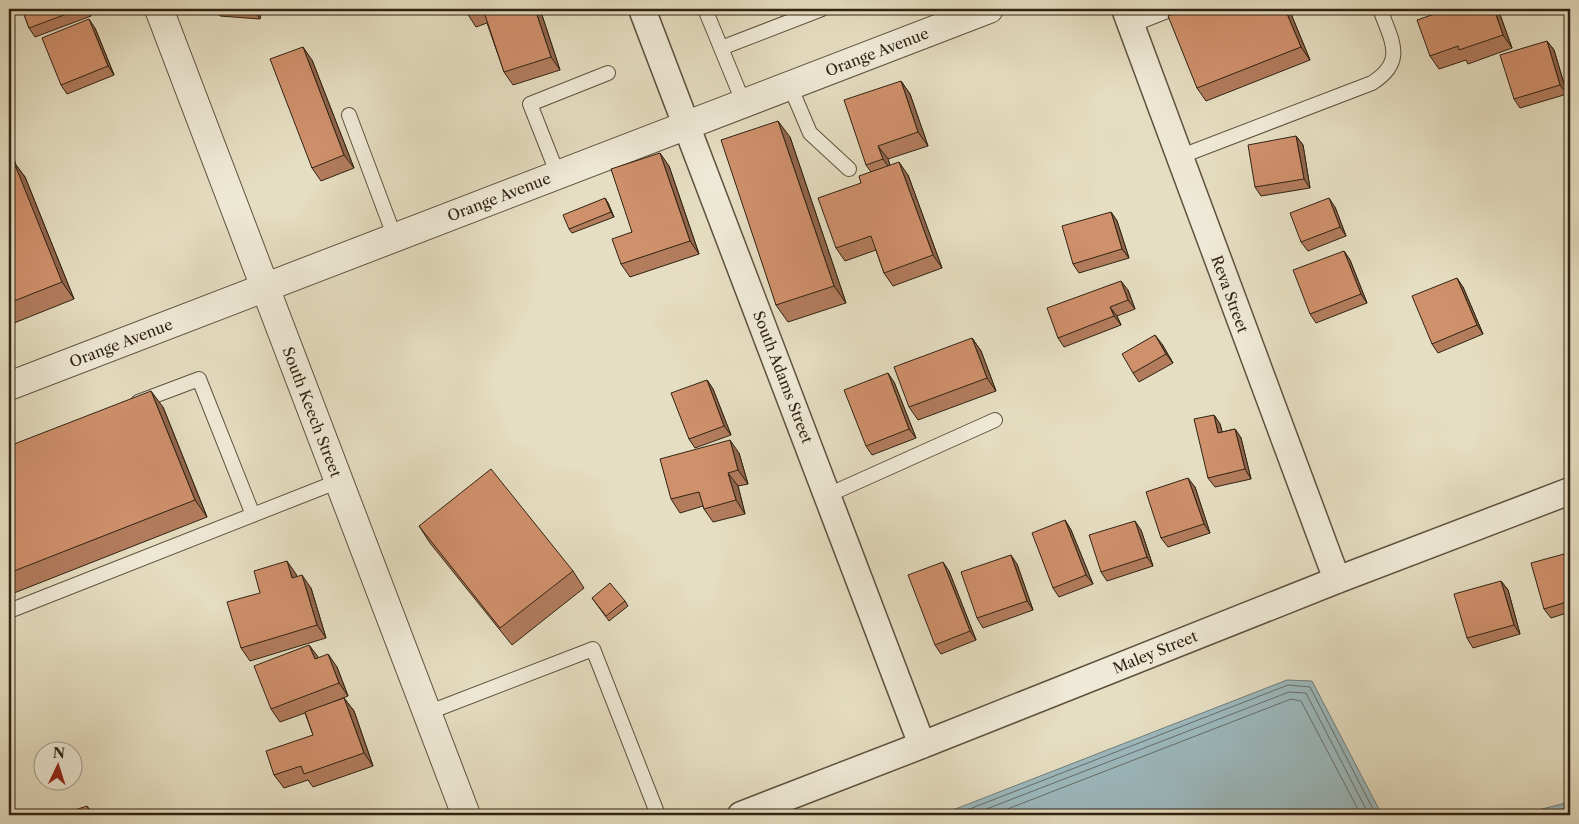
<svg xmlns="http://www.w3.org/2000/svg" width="1579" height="824" viewBox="0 0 1579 824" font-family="'Libre Caslon Text',serif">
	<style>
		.water { fill: #9cb9be; stroke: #717d7a }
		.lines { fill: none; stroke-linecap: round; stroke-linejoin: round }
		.shore { stroke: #666e68; stroke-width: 1 }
		.service-casing { stroke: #5e523f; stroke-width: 16 }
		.minor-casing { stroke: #5e523f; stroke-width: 29 }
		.tertiary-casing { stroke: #5e523f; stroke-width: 30 }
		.service { stroke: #efead7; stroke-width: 14 }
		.minor { stroke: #efead7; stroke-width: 26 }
		.tertiary { stroke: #efead7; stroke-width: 28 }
		.wall { fill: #b27c5d; stroke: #302313 }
		.shaded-wall { fill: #91654c; stroke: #302313 }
		.building { fill: #cf906c; stroke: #302313 }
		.labels { text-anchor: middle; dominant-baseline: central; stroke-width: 4.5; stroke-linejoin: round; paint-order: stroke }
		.street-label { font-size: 15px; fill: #302313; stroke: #efead7 }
	</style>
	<rect width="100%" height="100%" fill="#e6dec2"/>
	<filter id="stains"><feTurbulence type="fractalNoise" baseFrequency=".004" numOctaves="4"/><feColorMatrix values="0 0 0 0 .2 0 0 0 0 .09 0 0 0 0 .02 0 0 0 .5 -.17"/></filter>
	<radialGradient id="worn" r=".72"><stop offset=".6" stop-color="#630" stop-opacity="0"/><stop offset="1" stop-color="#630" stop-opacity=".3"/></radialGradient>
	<!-- water -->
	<path class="water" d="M1287,680L1312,681L1382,815H940Z
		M1570,802V815H1518Z"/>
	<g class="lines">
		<!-- shore -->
		<path class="shore" d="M954,815L1288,685L1310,687L1376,815
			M971,815L1289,692L1306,693L1369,815
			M992,815L1291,699L1301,701L1361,815"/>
		<!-- service casing -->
		<g class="service-casing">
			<path id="service" d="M705,9L744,104
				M1132,25L1172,9
				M721,48L822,9
				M790,86L810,133L849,169
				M349,115L395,238
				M1179,157L1372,83C1407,61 1391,40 1380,9
				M558,175L530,104L608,73
				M138,402L199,379L253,515
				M828,495L995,420
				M9,611L339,481
				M427,713L593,649L658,815"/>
		</g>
		<!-- minor casing -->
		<g class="minor-casing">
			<path id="minor" d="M642,9L922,745
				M1125,9L1337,580
				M741,815L922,745L1337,580L1570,491"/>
		</g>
		<!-- tertiary casing -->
		<g class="tertiary-casing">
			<path id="tertiary" d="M159,9L466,815
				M9,386L989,9"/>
		</g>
		<!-- service -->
		<use href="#service" class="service"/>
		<!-- minor -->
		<use href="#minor" class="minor"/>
		<!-- tertiary -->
		<use href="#tertiary" class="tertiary"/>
	</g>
	<!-- wall -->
	<path class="wall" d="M22,9H88L91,16L35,37L29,28Z
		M215,9H261L260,19L220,16Z
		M465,9H540L560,70L513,85L504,72L487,23L476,27L467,13Z
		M1186,9H1289L1310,60L1206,101L1197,88Z
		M1449,9H1498L1512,48L1468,64L1466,60L1439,69L1430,56Z
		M95,28L114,75L67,94L61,85Z
		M1547,41L1554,50L1567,94L1520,108L1514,99Z
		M312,60L354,168L321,181L312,168Z
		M901,81L910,94L928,146L888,159L890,165L908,175L942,268L893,286L884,273L876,250L845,261L836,248L861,183L871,172L866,165Z
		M1296,136L1303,145L1310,188L1261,196L1255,187Z
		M790,137L846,303L788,322L776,305Z
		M9,152L14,159L16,165L25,177L74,299L9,325Z
		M669,166L699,254L630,277L621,264L632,232Z
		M605,198L608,203L614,217L572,233L569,229Z
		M1335,207L1346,236L1308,251L1301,242Z
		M1111,212L1117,221L1129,258L1079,273L1073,264Z
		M1344,251L1350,260L1367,303L1316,323L1310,314Z
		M1463,287L1483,334L1438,353L1432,344Z
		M1128,290L1135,309L1117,316L1121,325L1064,347L1058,338Z
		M972,338L981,351L996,391L918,420L909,407Z
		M1162,344L1173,363L1139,382L1133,373Z
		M707,380L713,389L731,435L695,448L689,439Z
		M894,382L916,438L872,455L866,446Z
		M163,407L207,517L9,595V446Z
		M1214,415L1220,424L1222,432L1235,429L1241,438L1251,479L1215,487L1208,478Z
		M739,453L748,484L738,486L745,514L713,522L704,509L703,506L680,513L671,499Z
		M1195,487L1210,533L1168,547L1161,538Z
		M1065,520L1071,530L1093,584L1059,597L1053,588Z
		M419,526L573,571L584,588L512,645L430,543Z
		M1141,530L1153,566L1107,581L1101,572Z
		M1564,554L1570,563V612L1551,618L1544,609Z
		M1017,564L1033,610L983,628L977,618Z
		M949,571L976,640L941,654L935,645Z
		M296,574L297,577L311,588L326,638L250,661L241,648L260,593Z
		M1501,581L1508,590L1520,634L1473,648L1467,638Z
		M592,598L625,601L628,606L609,621Z
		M309,645L318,658L337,667L348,696L326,705L344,698L354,711L373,766L313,787L308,780L284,788L274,775L313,735L305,713L280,722L271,709Z"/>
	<!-- shaded-wall -->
	<path class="shaded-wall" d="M86,9H88L91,16Z
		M254,9H261L260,19L254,10Z
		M535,9H540L560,70L551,57Z
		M1285,9H1289L1310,60L1301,47Z
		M1494,9H1498L1512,48L1503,35Z
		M89,19L95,28L114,75L108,66Z
		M1547,41L1554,50L1567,94L1560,85Z
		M303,47L312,60L354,168L344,155Z
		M901,81L910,94L928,146L918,132Z
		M778,121L790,137L846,303L834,286Z
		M1296,136L1303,145L1310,188L1304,179Z
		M878,146L888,159L892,172L883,159Z
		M9,152L14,159L16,165L25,177L74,299L62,282L10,163L9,159Z
		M660,153L669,166L699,254L690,241Z
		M899,162L908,175L942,268L933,255Z
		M605,198L608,203L614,217L611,212Z
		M1329,198L1335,207L1346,236L1340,227Z
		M1111,212L1117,221L1129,258L1122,249Z
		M1344,251L1350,260L1367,303L1361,294Z
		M1457,278L1463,287L1483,334L1477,325Z
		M1121,281L1128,290L1135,309L1128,300Z
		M1110,307L1117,316L1121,325L1114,316Z
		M1155,335L1162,344L1173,363L1166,354Z
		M972,338L981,351L996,391L987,378Z
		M888,373L894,382L916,438L909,429Z
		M707,380L713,389L731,435L724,426Z
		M151,391L163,407L207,517L195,500Z
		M1214,415L1220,424L1225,442L1218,433Z
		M1235,429L1241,438L1251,479L1245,469Z
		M730,440L739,453L748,484L738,470Z
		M728,473L738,486L745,514L736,500Z
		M1188,478L1195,487L1210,533L1204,524Z
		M1065,520L1071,530L1093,584L1086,575Z
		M1135,521L1141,530L1153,566L1147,557Z
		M1564,554L1570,563V575Z
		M1011,555L1017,564L1033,610L1027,601Z
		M287,561L296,574L302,592L292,578Z
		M943,562L949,571L976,640L970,631Z
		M302,575L311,588L326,638L317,625Z
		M1501,581L1508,590L1520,634L1514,625Z
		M309,645L319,658L315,659Z
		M328,654L337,667L348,696L339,683Z
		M344,698L354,711L373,766L364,753Z
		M87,806L94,815H91Z"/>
	<!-- building -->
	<path class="building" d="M22,9H80L29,28Z
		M235,9H254V10Z
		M465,9H481L467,13Z
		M483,9H535L551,57L504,72Z
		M1186,9H1285L1301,47L1197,88L1168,16Z
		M1449,9H1494L1503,35L1459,50L1458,46L1430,56L1417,20Z
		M89,19L108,66L61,85L42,38Z
		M1547,41L1560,85L1514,99L1500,55Z
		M303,47L344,155L312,168L270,59Z
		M901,81L918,132L878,146L883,159L866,165L844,100Z
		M778,121L834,286L776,305L721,140Z
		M1296,136L1304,179L1255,187L1248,145Z
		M660,153L690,241L621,264L612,239L632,232L611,169Z
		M9,159L10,163L13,160L62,282L9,303Z
		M899,162L933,255L884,273L871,236L836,248L818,198L861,183L859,176Z
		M605,198L611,212L569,229L563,215Z
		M1329,198L1340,227L1301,242L1290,213Z
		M1111,212L1122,249L1073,264L1062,226Z
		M1344,251L1361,294L1310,314L1293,270Z
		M1457,278L1477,325L1432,344L1412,296Z
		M1121,281L1128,300L1110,307L1114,316L1058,338L1047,308Z
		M1155,335L1166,354L1133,373L1122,354Z
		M972,338L987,378L909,407L894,367Z
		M888,373L909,429L866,446L844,390Z
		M707,380L724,426L689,439L671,393Z
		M151,391L195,500L9,573V446Z
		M1214,415L1218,433L1235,429L1245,469L1208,478L1194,419Z
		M730,440L738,470L728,473L736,500L704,509L699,492L671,499L660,459Z
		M491,469L573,571L500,628L419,526Z
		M1188,478L1204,524L1161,538L1146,492Z
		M1065,520L1086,575L1053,588L1032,533Z
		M1135,521L1147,557L1101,572L1089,535Z
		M1564,554L1570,575V601L1544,609L1531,563Z
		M1011,555L1027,601L977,618L961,572Z
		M287,561L292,578L302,575L317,625L241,648L227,602L260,593L254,571Z
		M943,562L970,631L935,645L908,575Z
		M1501,581L1514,625L1467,638L1454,594Z
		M610,583L625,601L606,616L592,598Z
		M309,645L315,659L328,654L339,683L271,709L254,666Z
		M344,698L364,753L304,774L301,766L274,775L266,751L313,735L305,712Z
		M87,806L91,815H60Z
		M115,810L117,815H101Z
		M397,813V815H386Z
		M415,813L416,815H405Z"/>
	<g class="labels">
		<!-- street labels -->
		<g class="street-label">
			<text transform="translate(877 52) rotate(-21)">Orange Avenue</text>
			<text transform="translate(499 197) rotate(-21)">Orange Avenue</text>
			<text transform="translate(1230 294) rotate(70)">Reva Street</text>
			<text transform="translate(121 343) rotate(-21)">Orange Avenue</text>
			<text transform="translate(783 377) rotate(69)">South Adams Street</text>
			<text transform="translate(312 412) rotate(69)">South Keech Street</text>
			<text transform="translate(1155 652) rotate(-22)">Maley Street</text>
		</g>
	</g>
	<!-- margin -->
	<rect width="1579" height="824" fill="none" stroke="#e6dec2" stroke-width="30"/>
	<rect x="10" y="10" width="1559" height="804" fill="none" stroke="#302313" stroke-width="2.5"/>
	<rect x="15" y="15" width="1549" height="794" fill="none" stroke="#302313"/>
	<!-- north arrow -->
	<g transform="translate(58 766) rotate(4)"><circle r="24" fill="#efead7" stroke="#a39a89"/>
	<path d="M0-4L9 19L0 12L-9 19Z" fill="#8f2418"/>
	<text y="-8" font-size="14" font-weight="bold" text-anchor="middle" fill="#302313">N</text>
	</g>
	<rect width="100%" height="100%" filter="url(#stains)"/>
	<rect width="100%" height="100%" fill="url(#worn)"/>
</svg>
